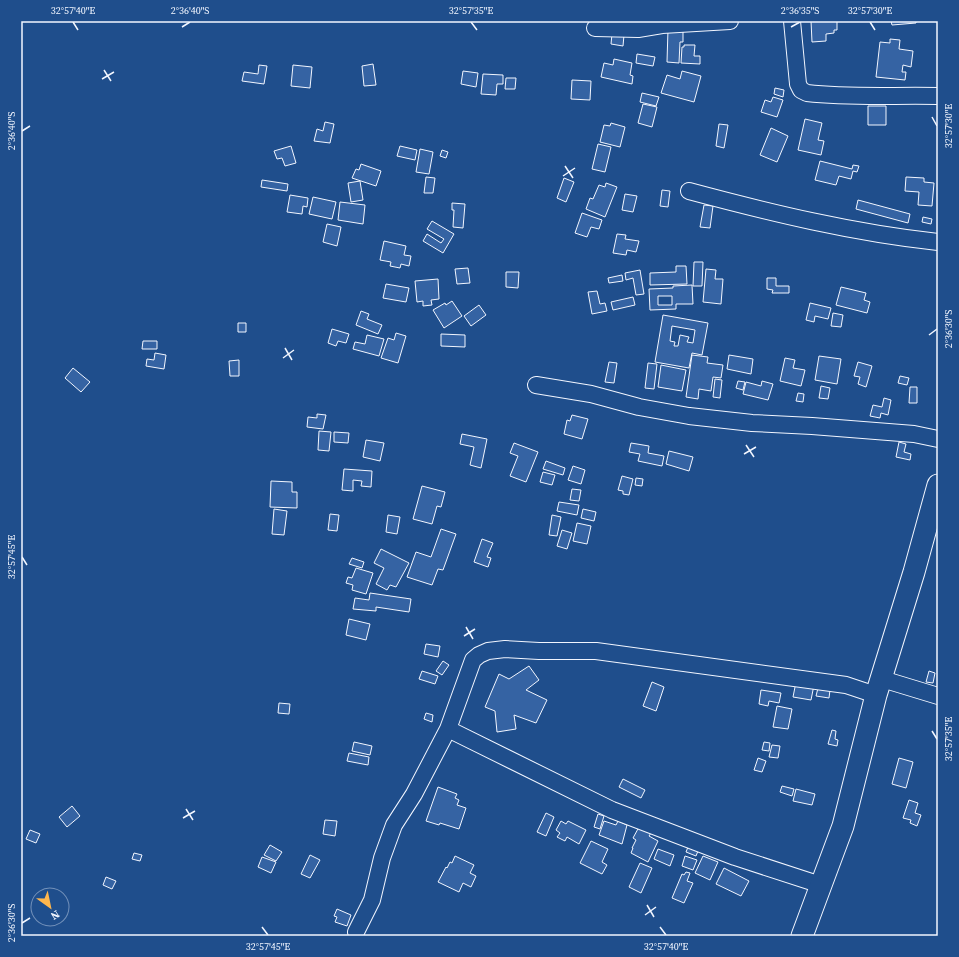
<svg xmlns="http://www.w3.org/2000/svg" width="959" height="957" viewBox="0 0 959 957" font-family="'Source Serif 4',serif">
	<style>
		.building { fill: #3563a3; stroke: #f2f6ff; fill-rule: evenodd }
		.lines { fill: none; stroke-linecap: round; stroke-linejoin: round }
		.minor-casing { stroke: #f2f6ff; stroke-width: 18 }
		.major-casing { stroke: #f2f6ff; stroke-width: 23 }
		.minor { stroke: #1f4e8c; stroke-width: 16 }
		.major { stroke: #1f4e8c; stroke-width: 21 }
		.ticks { fill: none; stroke: #f2f6ff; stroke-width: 1.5 }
		.neatline { fill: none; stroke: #f2f6ff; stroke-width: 1.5 }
		.ticks-label { font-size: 10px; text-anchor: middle; fill: #f2f6ff }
	</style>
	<rect width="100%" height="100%" fill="#1f4e8c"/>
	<!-- building -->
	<path class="building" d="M811,21H837V30H834V33L826,34V41L812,42Z
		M891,21H916V23L892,25Z
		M668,29L683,30V42H680L679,63L667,62Z
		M612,34L624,35L623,46L611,44Z
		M890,39L900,40L899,49L913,51L911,67L903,65L902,72H906L905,80L876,77L880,42L890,43Z
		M684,45H695L694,56H700V64L681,63L682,47H684Z
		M637,54L655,57L653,66L636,63Z
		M614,59L632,63L630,75L633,76L632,84L601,77L604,63L613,65Z
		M373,64L376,85L364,86L362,66Z
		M259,65L267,66L264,84L242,81L244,72L258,74Z
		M293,65L312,67L310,88L291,86Z
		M463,71L478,73L476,87L461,84Z
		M682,71L701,76L694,102L661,93L667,75L680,79Z
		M483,74L503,75V84H497L496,95L481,94Z
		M506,78H516L515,89H505Z
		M572,80L591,81L590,100L571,99Z
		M775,88L784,90L783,97L774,94Z
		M642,93L659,97L656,106L640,102Z
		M773,97L783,100L777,117L761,112L765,100L771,102Z
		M643,104L657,107L652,127L638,123Z
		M868,106H886V125H868Z
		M805,119L822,123L818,140L824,141L821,155L798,150Z
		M325,122L334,124L330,143L314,141L317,129L323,131Z
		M611,123L625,127L620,147L600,142L604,125L610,126Z
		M719,124L728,125L724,148L716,146Z
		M771,128L788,136L777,162L760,155Z
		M598,144L611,147L605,172L592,169Z
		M291,146L296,163L285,166L282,158L277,159L274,151Z
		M400,146L417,150L415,160L397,156Z
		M420,149L433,152L429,174L416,172Z
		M442,150L448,152L446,158L440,156Z
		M820,161L852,169L853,165L859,166L857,172L853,171L851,179L839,176L836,185L815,180Z
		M361,164L381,171L376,186L352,178L356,169L359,170Z
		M426,177L435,178L433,193H424Z
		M906,177L924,178V182L934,183L932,206L918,205L919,192L905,191Z
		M564,178L574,182L566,202L557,198Z
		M262,180L288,184L287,191L261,187Z
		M360,181L363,200L351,202L348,183Z
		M606,183L617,187L605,217L586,209L590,198L593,199L599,185L605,187Z
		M662,190L670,191L668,207L660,206Z
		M625,194L637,196L633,212L622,210Z
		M290,195L308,198L307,207L303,206L302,214L287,212Z
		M313,197L336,202L332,219L309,214Z
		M858,200L910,214L908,223L856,209Z
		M340,202L365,205L363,224L338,220Z
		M452,203L465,204L463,228L453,227L454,210H452Z
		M704,205L713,206L710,228L700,227Z
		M582,213L602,220L599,229L591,227L587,237L575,233Z
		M923,217L932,219L931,224L922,222Z
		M432,221L454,234L443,253L423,241L427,234L441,243L444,239L427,229Z
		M327,224L341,227L337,246L323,242Z
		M617,234L626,235L625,239L639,241L636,252L627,250L626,255L613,253Z
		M384,241L406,246L404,255L411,256L409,266L401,264L400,268L390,266L391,262L380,260Z
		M694,262H703L702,286H693Z
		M676,266H686L687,284L650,285V273L676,272Z
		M468,268L470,283L457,284L455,269Z
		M706,269L716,270L715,279H723L721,304L703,302Z
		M640,270L644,294L636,295L633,278L626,280L625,273Z
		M506,272H519L518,288L506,287Z
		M622,275L623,281L609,283L608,278Z
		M767,278H776V286H789V293H772L773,290L767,289Z
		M438,279L439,299L431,300L432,305L423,306V301L417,302L415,281Z
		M386,284L409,288L406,302L383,298Z
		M692,285L693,304H676V309L650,310L649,289L673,288V286ZM658,296H672V305H658Z
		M841,287L866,293L864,300L870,302L867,313L836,305Z
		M597,291L600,304L605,303L607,311L592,314L588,292Z
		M633,297L635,305L613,310L611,302Z
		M452,301L462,316L444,328L433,310L445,303L446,305Z
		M810,303L831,308L828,319L815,316L814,322L806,320Z
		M479,305L486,315L471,326L464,316Z
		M361,311L369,314L367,319L382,325L378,334L356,325Z
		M833,313L843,315L841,327L831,326Z
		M663,315L708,323L702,355L692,353L689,368L655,362ZM672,326L695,330L693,343L687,342L689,337L680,335L678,346H674L675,342L670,341Z
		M238,323H246V332H238Z
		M332,329L349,334L346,343L338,341L336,346L328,343Z
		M396,333L406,336L398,363L381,358L388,338L394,340Z
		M441,334L465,335V347L441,346Z
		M367,335L384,339L379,356L353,349L355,342L365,344Z
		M143,341H157V349H142Z
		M155,353L166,355L164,369L146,366L147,359L154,360Z
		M692,355L708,357L707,363L723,365L721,378L713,377L711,391L699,389L698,399L686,397Z
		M729,355L753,359L751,374L727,369Z
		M819,356L841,359L837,384L815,380Z
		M785,358L795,360L793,368L805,370L801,386L780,381Z
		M239,360V376H230L229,361Z
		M609,362L617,363L614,383L605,382Z
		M858,362L872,366L866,387L858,384L860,377L854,376Z
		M648,363L657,364L654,389L645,388Z
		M661,365L686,370L682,391L658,387Z
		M73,368L90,382L81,392L65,378Z
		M900,376L909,378L907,385L898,383Z
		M715,379L722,380L720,398L713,397Z
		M738,381L745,382L743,390L736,388Z
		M762,381L773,384L768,400L743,394L746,382L761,386Z
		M821,386L830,388L828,399L819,398Z
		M910,387H917V403H909Z
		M798,393L804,394L803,402L796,401Z
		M884,398L891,400L888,415L881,413L880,418L870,416L873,405L882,407Z
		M317,414L326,415L323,429L307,427L308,417L317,418Z
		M572,415L588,419L582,439L564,434L567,420L570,421Z
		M319,431L331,432L329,451L318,450Z
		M334,432L349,433L348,443L334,442Z
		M462,434L487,439L481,468L470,465L474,447L460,444Z
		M366,440L384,443L380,461L363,457Z
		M899,442L906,444L904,452L911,454L910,460L896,457Z
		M514,443L538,452L526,482L510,476L518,456L510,453Z
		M631,443L649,446L648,453L664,456L662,466L638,461L640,454L629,452Z
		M669,451L693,457L689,471L666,464Z
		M546,461L565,468L563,475L543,469Z
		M573,466L585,470L581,484L568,480Z
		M344,469L372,471L371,487L361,486L362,481L353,480V491L342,490Z
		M543,472L555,475L552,485L540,482Z
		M622,476L633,479L629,495L623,494V491L618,490Z
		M636,478L643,479L642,486L635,485Z
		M271,481L292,482V492H297V508L270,507Z
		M422,486L445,492L441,507L437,506L432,524L413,519Z
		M572,489L581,490L579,501L570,500Z
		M559,502L579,505L577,515L557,511Z
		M274,509L287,511L284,535L272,534Z
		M583,509L596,512L594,521L581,518Z
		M330,514L339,515L337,531L328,530Z
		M388,515L400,517L397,534L386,532Z
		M552,515L561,517L557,536L549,535Z
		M577,523L591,526L587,544L573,541Z
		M441,529L456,534L443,570L438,569L432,585L407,577L416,552L431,557Z
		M562,530L572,533L567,549L557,546Z
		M482,539L493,543L487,557L491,558L488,567L474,562Z
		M381,549L409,563L396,587L390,585L387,590L376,584L384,568L374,563Z
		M352,558L364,562L362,568L349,564Z
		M356,568L373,573L366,594L352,590L353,585L346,583L348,577L352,578Z
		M370,593L411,599L409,612L376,607V611L353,609L355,598L369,600Z
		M349,619L370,624L366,640L346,635Z
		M426,644L440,646L438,657L424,654Z
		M443,661L449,665L442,675L436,671Z
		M529,666L539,680L526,690L547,700L536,723L514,715L516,729L497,732L495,711L485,707L499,674L509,679Z
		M422,671L438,676L435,684L419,679Z
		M929,671L935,673L933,683L926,682Z
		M652,682L664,687L656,711L643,706Z
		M796,682L814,685L811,700L793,697Z
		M818,688L830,690L829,698L816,696Z
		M761,690L781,693L779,703L769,701L768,706L759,704Z
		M279,703L290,704L289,714L278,713Z
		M777,706L792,709L788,729L773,727Z
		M426,713L433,715L432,722L424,719Z
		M832,730L836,731L835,739L838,740L837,746L828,744Z
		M354,742L372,746L370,755L352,751Z
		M764,742L770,743L769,751L762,750Z
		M772,745L780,746L778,758L769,757Z
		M349,753L369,757L368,765L347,761Z
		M758,758L766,761L762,772L754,770Z
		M899,758L913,762L906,788L892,784Z
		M623,779L645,790L641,798L619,787Z
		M782,786L794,789L792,796L780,792Z
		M438,787L457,794L455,798L459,800L457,805L466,808L459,829L440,823L439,825L426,821Z
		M796,789L815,794L812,805L793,801Z
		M909,800L918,803L915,813L921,815L917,826L910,823L911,820L903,818Z
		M72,806L80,816L67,827L59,817Z
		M546,813L554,817L546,836L537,832Z
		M598,814L604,816L600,829L594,827Z
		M325,820L337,821L335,836L323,834Z
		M561,821L566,824L568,821L586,830L579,844L567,837L565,841L557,837L560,833L556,830Z
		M604,821L616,825L618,821L627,825L622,844L599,835Z
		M639,827L651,833L649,836L658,841L648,862L631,853L633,848H632L636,840L633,838Z
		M30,830L40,834L36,843L26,839Z
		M591,841L608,849L602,862L607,865L602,874L580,863Z
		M270,845L282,852L276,861L264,855Z
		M688,847L698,851L696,856L686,852Z
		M658,849L674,855L670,866L654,859Z
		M134,853L142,855L140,861L132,859Z
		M310,855L320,860L310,878L301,874Z
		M455,856L474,865L470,873L476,876L471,887L463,883L459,892L438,882L446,867L447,868L450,862L452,863Z
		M685,856L697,860L693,870L682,866Z
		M703,856L718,862L710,880L695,873Z
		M262,857L276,862L271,873L258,867Z
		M640,863L652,868L641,893L629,887Z
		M724,868L749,881L741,896L716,884Z
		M686,872L690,873L687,881L693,883L684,903L672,898L682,874L684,875Z
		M106,877L116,881L112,889L103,885Z
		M337,909L351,915L347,926L335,922L337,917L334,916Z"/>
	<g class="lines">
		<!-- minor casing -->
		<g class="minor-casing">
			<path id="minor" d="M792,21L798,84L801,90L807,93C851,98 894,95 938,96
				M595,28L638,29L662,25L730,21
				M689,191C771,213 854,233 938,242
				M536,385L591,394L639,407L689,416L752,423L812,426L914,434L938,439
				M882,679L938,696
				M448,729L612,810L735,857L821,885
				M356,932L372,900L382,858L394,825L414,794L448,729L473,660L479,655L488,651L505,649L539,651H596L846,685L876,695"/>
		</g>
		<!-- major casing -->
		<g class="major-casing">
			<path id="major" d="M802,936L843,826L876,695L914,572L938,485"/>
		</g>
		<!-- minor -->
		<use href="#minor" class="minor"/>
		<!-- major -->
		<use href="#major" class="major"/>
	</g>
	<!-- ticks -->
	<path class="ticks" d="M73,22L78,30M471,22L477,30M870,22L875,30M182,27L190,22M791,27L800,22M104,70L111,81M102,79L114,72M932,117L937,126M22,131L30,126M565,166L573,178M563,176L575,168M929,335L937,329M285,348L292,360M283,358L294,350M746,445L754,457M744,454L756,447M22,557L27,565M466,627L473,639M464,636L475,629M932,731L937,739M186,809L193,820M183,818L195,811M647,905L654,917M645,915L656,907M22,923L30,918M262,927L268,935M660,927L666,935"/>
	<!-- border -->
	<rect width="959" height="957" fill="none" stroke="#1f4e8c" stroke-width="44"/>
	<!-- north arrow -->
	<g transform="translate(50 907) rotate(147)"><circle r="19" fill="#1f4e8c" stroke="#7391ba"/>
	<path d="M0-3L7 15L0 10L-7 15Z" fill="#ffb74d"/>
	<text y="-6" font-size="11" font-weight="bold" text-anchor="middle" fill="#f2f6ff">N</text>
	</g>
	<rect x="22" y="22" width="915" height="913" class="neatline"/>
	<g class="ticks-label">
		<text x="73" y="14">32°57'40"E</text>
		<text x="190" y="14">2°36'40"S</text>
		<text x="471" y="14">32°57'35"E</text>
		<text x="800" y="14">2°36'35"S</text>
		<text x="870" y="14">32°57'30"E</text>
		<text transform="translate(948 126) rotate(-90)" y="4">32°57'30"E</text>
		<text transform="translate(11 131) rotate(-90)" y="4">2°36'40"S</text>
		<text transform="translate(948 329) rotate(-90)" y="4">2°36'30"S</text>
		<text transform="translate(11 557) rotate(-90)" y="4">32°57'45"E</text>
		<text transform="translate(948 739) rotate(-90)" y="4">32°57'35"E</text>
		<text transform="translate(11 923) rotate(-90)" y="4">2°36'30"S</text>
		<text x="268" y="950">32°57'45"E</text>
		<text x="666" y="950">32°57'40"E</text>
	</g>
</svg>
